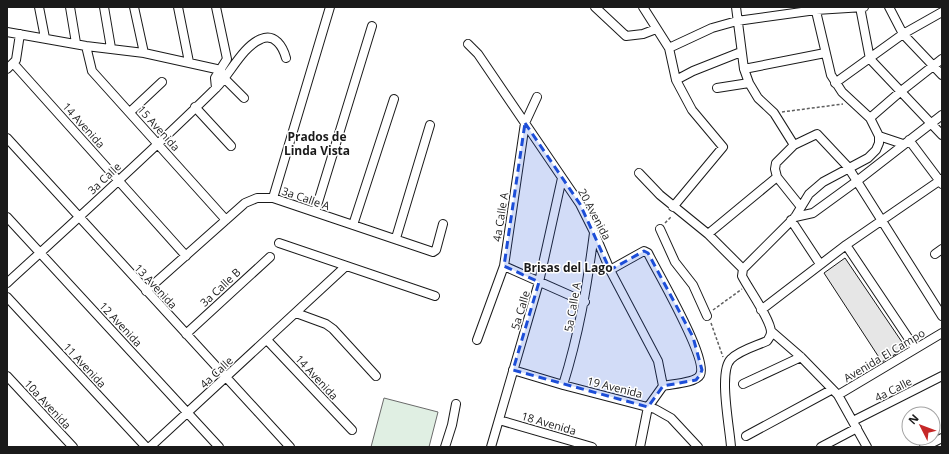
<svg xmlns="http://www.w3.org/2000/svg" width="949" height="454" viewBox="0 0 949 454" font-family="'Open Sans',sans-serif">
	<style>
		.green { fill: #e0efe3; stroke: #6a6a6a }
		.building { fill: #e6e6e6; stroke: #1a1a1a }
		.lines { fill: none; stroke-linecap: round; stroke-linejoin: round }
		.minor-casing { stroke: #1a1a1a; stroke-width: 10 }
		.path { stroke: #5f5f5f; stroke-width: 1.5; stroke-dasharray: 3 2; stroke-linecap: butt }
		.minor { stroke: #fff; stroke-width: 8 }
		.marked { fill: #1d4ed8; fill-opacity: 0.2; stroke: #1d4ed8; stroke-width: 3; stroke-dasharray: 8 5; stroke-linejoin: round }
		.labels { text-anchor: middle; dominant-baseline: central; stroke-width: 3; stroke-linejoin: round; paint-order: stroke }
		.street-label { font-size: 11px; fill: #1a1a1a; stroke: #fff }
		.neighbourhood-label { font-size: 12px; font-weight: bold; fill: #1a1a1a; stroke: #fff }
	</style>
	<rect width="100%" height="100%" fill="#fff"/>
	<!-- green -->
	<path class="green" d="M384,398L438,412L429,447H371Z"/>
	<!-- building -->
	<path class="building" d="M845,258L906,348L882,362L824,273Z"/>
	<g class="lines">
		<!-- minor casing -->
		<g class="minor-casing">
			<path id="minor" d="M39,7L45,38
				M70,7L76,43
				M104,7L111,48
				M134,7L144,53
				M178,7L189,62
				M595,7L626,36L643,34L656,29
				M643,7L669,48L676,80L692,110L723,147L673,207
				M736,7L744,69L749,83L758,98L774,113L794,145
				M860,7L870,59L942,135
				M889,7L903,34L942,75
				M7,32L86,46L144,53L221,70
				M468,44L478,54L580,204L594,232L610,270L658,361L663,386L648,407L640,447
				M86,46L92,71L226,220
				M669,48L712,28L737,21L816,10L864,7
				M13,63L186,256
				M7,69L16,60L20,34
				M744,69L825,53
				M225,79L244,98
				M676,80L693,71L741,52
				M835,83L903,34L942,12
				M216,88L215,78L227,59L216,7
				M717,88L749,83
				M195,107L231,146
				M130,112L162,82
				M870,118L900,92L942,59
				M879,136L903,144
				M7,138L290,447
				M909,140L942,184
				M639,173L660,195L708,234L743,269
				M273,198L330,7
				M801,207L777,177L775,169L776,163L794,145L817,134L848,167L942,316
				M315,212L372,26
				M7,217L219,447
				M795,217L813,213L857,181L942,115
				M791,220L820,264
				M353,225L394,99
				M660,229L675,262L693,285L707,316
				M708,234L777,177
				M396,238L430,125
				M279,243L435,296
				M846,245L915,348
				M935,254L942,249
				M504,266L585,302
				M610,270L644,251L648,253C657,272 709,359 700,375C696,383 671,384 663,386
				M7,283C77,219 148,155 216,88C230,74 243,46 261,39C275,33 283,47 286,58
				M146,291L245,203L257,198H273L433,252L436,250L443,224
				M7,297L146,447
				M761,310L846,245L942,179
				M296,313L326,324L333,329L376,376
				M771,331L801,357L838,395L867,447
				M186,334L270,257
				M267,340L352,430
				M477,340L504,266L525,123L537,97
				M513,370L563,385L655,409L671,418L698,447
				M7,376L73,447
				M743,384L801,357
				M563,385C579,334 587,287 594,233
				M838,395L942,333
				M499,420L592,447
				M853,421L942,376
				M746,436L831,390
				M150,447L346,266
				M445,447L452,425L456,404
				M491,447L539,282L562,178
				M731,447C730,429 718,371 731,359C740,350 756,346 767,341C769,338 771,336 771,332C771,320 748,288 742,276L743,269L795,217L809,194L823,182L868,158L876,150L879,143V136L870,118L842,92L831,75L815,7
				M821,447L857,428
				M924,447L942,438"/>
		</g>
		<!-- path -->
		<path class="path" d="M782,112L843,104
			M665,223L672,216
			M713,310L742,289
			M711,323L723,357"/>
		<!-- minor -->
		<use href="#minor" class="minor"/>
	</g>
	<!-- marked area -->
	<path class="marked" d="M525,123L580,204L610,270L644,251L648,253L693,337L702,370L700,375L696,380L663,386L648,407L513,370L539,282L504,266Z"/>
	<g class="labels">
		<!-- street labels -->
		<g class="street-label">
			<text transform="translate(84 125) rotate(48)">14 Avenida</text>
			<text transform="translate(159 128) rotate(48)">15 Avenida</text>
			<text transform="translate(104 178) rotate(-43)">3a Calle</text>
			<text transform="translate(306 198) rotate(19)">3a Calle A</text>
			<text transform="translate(595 214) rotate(62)">20 Avenida</text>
			<text transform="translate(500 217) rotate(-81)">4a Calle A</text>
			<text transform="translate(156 286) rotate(47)">13 Avenida</text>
			<text transform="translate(220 287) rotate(-43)">3a Calle B</text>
			<text transform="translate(572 307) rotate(-80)">5a Calle A</text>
			<text transform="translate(520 310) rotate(-73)">5a Calle</text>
			<text transform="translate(121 324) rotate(47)">12 Avenida</text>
			<text transform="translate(884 355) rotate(-31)">Avenida El Campo</text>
			<text transform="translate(85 365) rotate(47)">11 Avenida</text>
			<text transform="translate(216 372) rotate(-43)">4a Calle</text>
			<text transform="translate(317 377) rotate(47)">14 Avenida</text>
			<text transform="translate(615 387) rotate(14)">19 Avenida</text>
			<text transform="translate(893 389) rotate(-27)">4a Calle</text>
			<text transform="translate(48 404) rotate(47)">10a Avenida</text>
			<text transform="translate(549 423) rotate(16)">18 Avenida</text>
		</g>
		<!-- neighbourhood labels -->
		<g class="neighbourhood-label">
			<text x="317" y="136">Prados de<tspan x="317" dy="14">Linda Vista</tspan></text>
			<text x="568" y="267">Brisas del Lago</text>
		</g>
	</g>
	<!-- border -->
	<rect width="949" height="454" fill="none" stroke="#1a1a1a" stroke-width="16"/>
	<!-- north arrow -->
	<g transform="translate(921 426) rotate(312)"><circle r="19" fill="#ffffff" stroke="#a3a3a3"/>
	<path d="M0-3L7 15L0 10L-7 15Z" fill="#c62828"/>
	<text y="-6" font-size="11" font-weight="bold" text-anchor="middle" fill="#1a1a1a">N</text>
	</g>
</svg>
